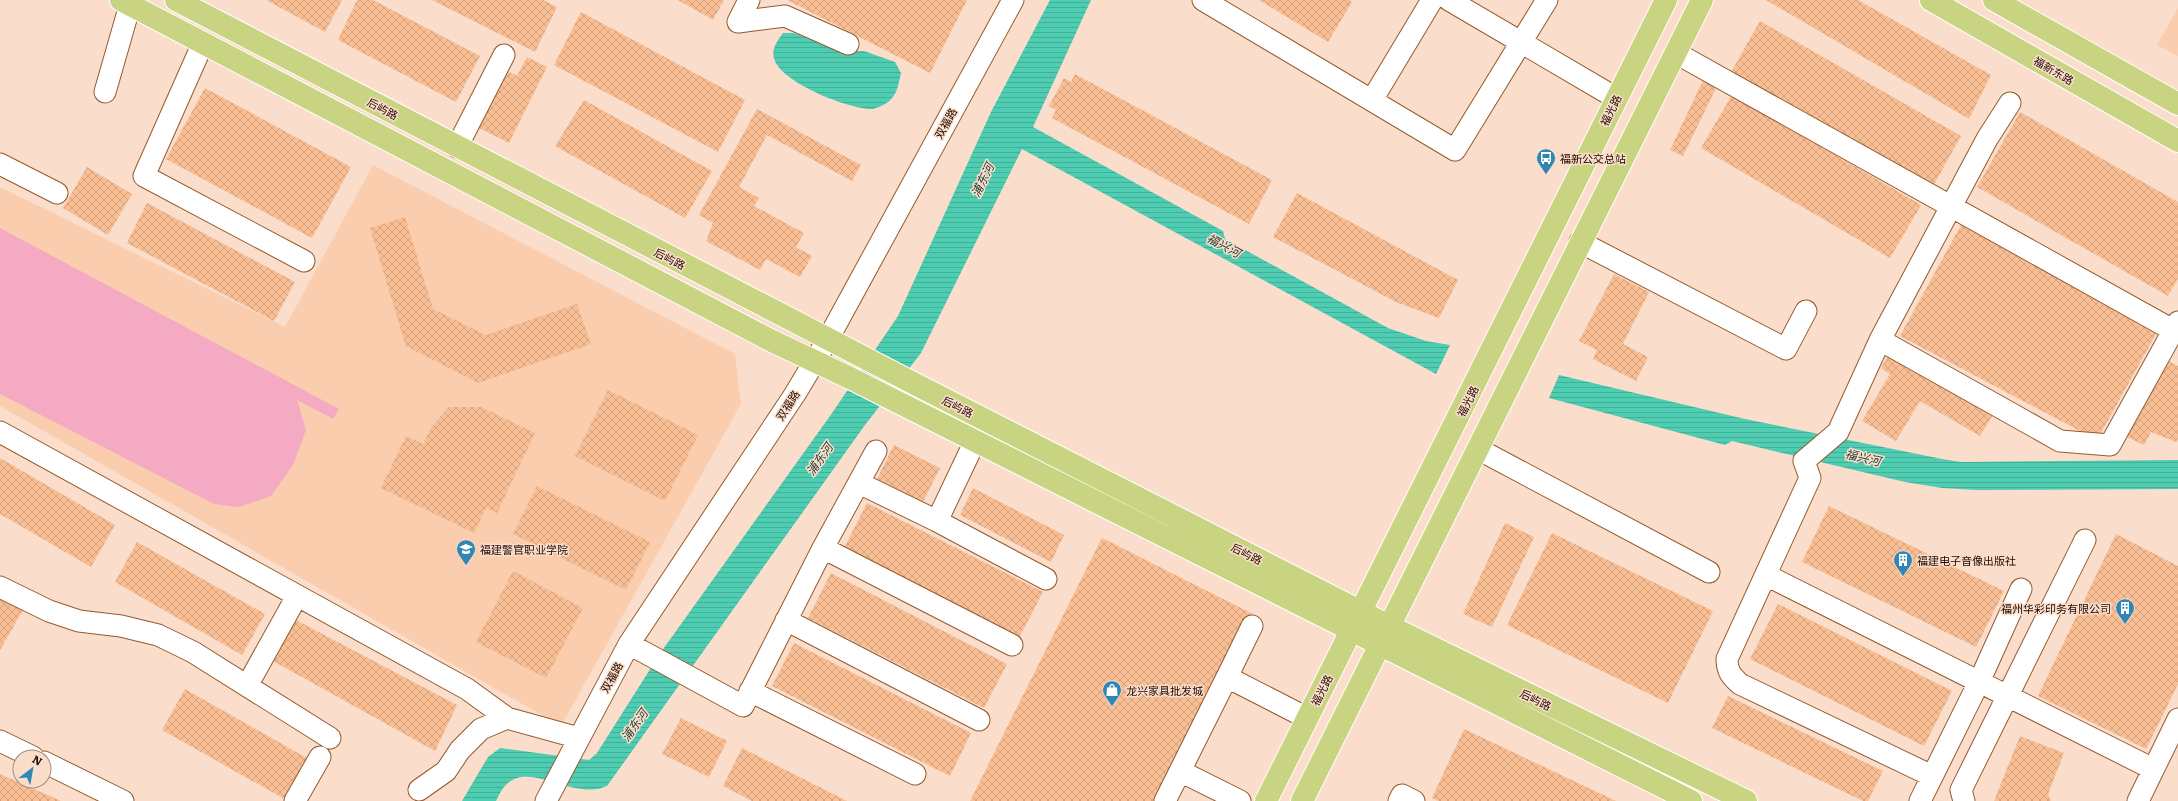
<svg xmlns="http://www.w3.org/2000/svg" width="2178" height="801" viewBox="0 0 2178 801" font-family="Literata,'Noto Sans SC',serif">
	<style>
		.built { fill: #facdae }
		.garden { fill: #f5aac4 }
		.water { fill: url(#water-rules) }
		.building { fill: url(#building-cross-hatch) }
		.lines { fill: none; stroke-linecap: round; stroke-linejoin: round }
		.minor-casing { stroke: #955a2c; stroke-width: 23 }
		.major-casing { stroke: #fff; stroke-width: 24 }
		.minor { stroke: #fff; stroke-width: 21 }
		.major { stroke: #c9d482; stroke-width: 22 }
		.labels { text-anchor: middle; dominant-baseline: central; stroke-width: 3; stroke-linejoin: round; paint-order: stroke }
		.street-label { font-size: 11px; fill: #210a00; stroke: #fadecb }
		.poi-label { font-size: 11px; fill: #210a00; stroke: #fadecb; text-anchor: start }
		.water-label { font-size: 12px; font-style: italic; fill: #213d36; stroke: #fadecb }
	</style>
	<defs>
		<pattern id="water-rules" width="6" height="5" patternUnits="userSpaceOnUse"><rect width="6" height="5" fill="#4ecdb2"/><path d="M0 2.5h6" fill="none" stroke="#44af97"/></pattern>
		<pattern id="building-cross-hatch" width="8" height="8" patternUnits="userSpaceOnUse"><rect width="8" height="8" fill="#f9be94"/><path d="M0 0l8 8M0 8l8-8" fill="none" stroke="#d5a27e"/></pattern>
	</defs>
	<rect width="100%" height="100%" fill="#fadecb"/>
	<!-- built -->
	<path class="built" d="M2178,8V56L2157,45Z
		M373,165L735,354L741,404L561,726L0,406V187L285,327Z"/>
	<!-- garden -->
	<path class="garden" d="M0,228L339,409L333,419L297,400L306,430L293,465L271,496L239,507L214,504L0,394Z"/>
	<!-- water -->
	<path class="water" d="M1050,0H1091L1033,127L1223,231L1225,239L1388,328L1426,341L1450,345L1436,374L1022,149L921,353L865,425L607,786C576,801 531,762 508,783C502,788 499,795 496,801H462L488,757L500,748L589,760L597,753L661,652L830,416L898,316L991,112Z
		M783,33H794L840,51H864L895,62L901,73C898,86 897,97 885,104C882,106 876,108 873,109C850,110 779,82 774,58C771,49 778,40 783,33Z
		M1559,375L1745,419L1942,459L1961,462L2178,460V489L1977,490L1942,488L1905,482L1732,441L1725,445L1549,398Z"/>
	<!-- building -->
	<path class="building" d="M266,0H342L325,32Z
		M357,0H373L480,56L456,102L338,40Z
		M432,0H543L557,7L535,52Z
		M678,0H724L713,20Z
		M787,0H967L930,73Z
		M1259,0H1350L1352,2L1328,42Z
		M1766,0H1858L1991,75L1969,119Z
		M581,12L745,100L718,152L554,65Z
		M1760,21L1961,136L1932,188L1730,74Z
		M527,57L547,67L509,143L475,126L504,69L517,76Z
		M1075,74L1272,180L1249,224L1052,118L1056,110L1049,106L1064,78L1071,82Z
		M1705,76L1719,82L1683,156L1670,150Z
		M205,88L351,167L312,238L166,159Z
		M1732,95L1921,205L1890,258L1701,148Z
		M584,100L712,171L685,218L555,146Z
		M757,109L861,165L852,181L767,135L739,187L759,198L754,206L804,233L796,247L812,256L800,277L766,259L760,270L706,241L713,223L699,215Z
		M2020,112L2178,202V278L2168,296L1977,187Z
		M87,167L132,194L108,235L63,208Z
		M1297,193L1458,280L1439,318L1396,302L1273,237Z
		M147,203L295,282L274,321L127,243Z
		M405,217L433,309L486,335L577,304L591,344L478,383L406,346L370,228Z
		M1961,225L2156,334L2097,440L1900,336Z
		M1614,274L1649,292L1623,344L1648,357L1636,381L1593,359L1597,350L1579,341Z
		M1889,354L1993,415L1980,436L1920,401L1896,441L1862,421L1890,374L1881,368Z
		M2168,361L2178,366V438L2176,442L2151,432L2144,445L2127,437Z
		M608,390L698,435L665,501L575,456Z
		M449,407H481L535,433L497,513L486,508L474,533L381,488L406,436L423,444L432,426Z
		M894,445L940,468L923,502L877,479Z
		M0,458L115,525L91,567L0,514Z
		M537,486L650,542L626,590L513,534Z
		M973,488L1064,535L1051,562L960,515Z
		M867,503L1043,592L1019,638L844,548Z
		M1829,506L2004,591L1976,647L1802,562Z
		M1505,523L1534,537L1492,627L1463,614Z
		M1552,533L1713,611L1668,703L1507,625Z
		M2116,534L2178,566V684L2146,749L2038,696Z
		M1102,538L1253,614L1160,801H970Z
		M137,542L265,614L242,655L115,582Z
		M513,571L583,608L546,678L476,642Z
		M831,573L1007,664L984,708L808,618Z
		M0,597L23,610L0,650Z
		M1778,604L1952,691L1924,746L1750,659Z
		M296,620L457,705L435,751L273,661Z
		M794,643L971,733L950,776L772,686Z
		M185,689L312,761L288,801L162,730Z
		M1728,696L1883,771L1868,801H1863L1712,728Z
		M681,718L727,741L709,777L662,754Z
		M1464,729L1616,801H1438L1432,798Z
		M2020,736L2064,753L2048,794L2051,801H1994Z
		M742,748L847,801H752L723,786Z
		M0,774L61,801H0Z"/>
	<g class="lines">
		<!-- minor casing -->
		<g class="minor-casing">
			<path id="minor" d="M749,0L738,22L785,16L848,44
				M1203,0L1455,150L1547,0
				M1449,0L1616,98
				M203,43L144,176L304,261
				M1676,53L2178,333
				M105,92L130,5
				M1372,100L1432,0
				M457,147L504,55
				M0,164L57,193
				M1580,242L1786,349L1806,311
				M1880,340L2060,441L2110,445L2178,322
				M0,432L467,689L507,718
				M1478,449L1709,572
				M859,483L937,521L975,441
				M937,521L1046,579
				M823,548L1012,645
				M1766,575L2153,769
				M0,587L49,611L79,621L121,626L158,635L193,652L330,738
				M786,620L979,720
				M629,644L743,706L823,548L876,451
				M1227,677L1252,626
				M247,686L297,596
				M750,691L915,774
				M0,741L33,757
				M44,762L123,801
				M1180,771L1240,801
				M1932,776L1740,684C1731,676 1727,671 1727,659L1810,478L1804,461L1838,432L1880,340L1987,139L2010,103
				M419,790L446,771L460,750L481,729L507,718L579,738
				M295,801L320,757
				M546,801L629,644L795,394L828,339L1013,0
				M1165,801L1227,677L1307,718
				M1399,801L1402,795L1414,801
				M1920,801L1979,682L2021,589
				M1964,801L1961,790L2085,540
				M2138,801L2178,719"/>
		</g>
		<!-- major casing -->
		<g class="major-casing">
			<path id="major" d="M121,0L772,341L850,378L1691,801
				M176,0L915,384L1389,626L1746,801
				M1931,0L2178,141
				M1994,0L2178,104
				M1266,801L1666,0
				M1302,801L1702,0"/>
		</g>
		<!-- minor -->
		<use href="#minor" class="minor"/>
		<!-- major -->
		<use href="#major" class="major"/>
	</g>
	<!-- icons -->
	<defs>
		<g id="bus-pin" transform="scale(1)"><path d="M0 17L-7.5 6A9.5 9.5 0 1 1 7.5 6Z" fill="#3087b6" stroke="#fadecb"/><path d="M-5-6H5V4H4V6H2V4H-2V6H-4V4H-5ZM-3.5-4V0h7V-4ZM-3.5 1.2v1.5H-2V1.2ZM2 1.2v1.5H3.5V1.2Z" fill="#fff"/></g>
		<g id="university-pin" transform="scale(1)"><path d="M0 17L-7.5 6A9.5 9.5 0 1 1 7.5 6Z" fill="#3087b6" stroke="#fadecb"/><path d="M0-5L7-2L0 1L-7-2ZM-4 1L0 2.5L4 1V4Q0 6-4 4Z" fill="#fff"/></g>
		<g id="building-pin" transform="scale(1)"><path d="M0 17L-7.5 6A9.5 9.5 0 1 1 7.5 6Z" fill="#3087b6" stroke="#fadecb"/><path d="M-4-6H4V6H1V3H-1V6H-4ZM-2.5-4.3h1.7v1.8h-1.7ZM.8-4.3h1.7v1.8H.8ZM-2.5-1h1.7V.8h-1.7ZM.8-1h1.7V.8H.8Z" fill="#fff"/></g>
		<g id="shop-pin" transform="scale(1)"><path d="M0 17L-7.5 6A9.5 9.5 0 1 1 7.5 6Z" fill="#3087b6" stroke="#fadecb"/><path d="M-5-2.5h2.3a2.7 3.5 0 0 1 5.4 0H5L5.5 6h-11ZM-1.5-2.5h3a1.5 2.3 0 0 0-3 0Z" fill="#fff"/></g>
	</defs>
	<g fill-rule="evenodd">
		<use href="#bus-pin" x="1546" y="158"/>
		<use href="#university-pin" x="466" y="549"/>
		<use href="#building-pin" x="1903" y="560"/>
		<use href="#building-pin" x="2125" y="608"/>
		<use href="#shop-pin" x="1112" y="690"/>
	</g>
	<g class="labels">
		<!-- street labels -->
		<g class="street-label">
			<text transform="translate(2054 70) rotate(30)">福新东路</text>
			<text transform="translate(383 108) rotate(28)">后屿路</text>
			<text transform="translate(1610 110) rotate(-64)">福光路</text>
			<text transform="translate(945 123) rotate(-61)">双福路</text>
			<text transform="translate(670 258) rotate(27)">后屿路</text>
			<text transform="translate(1467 401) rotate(-63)">福光路</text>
			<text transform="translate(787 405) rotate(-57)">双福路</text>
			<text transform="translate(958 406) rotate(27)">后屿路</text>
			<text transform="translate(1247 553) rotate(27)">后屿路</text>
			<text transform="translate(611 677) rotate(-61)">双福路</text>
			<text transform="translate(1321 690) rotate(-63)">福光路</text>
			<text transform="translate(1536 699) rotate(26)">后屿路</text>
		</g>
		<!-- poi labels -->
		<g class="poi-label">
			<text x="1560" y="158">福新公交总站</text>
			<text x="480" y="549">福建警官职业学院</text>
			<text x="1917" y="560">福建电子音像出版社</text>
			<text x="2111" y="608" text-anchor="end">福州华彩印务有限公司</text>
			<text x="1126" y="690">龙兴家具批发城</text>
		</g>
		<!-- water labels -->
		<g class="water-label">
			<text transform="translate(982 180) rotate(-64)">浦东河</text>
			<text transform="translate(1224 245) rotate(28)">福兴河</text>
			<text transform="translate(1863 457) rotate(13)">福兴河</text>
			<text transform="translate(819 459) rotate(-55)">浦东河</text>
			<text transform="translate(634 725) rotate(-55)">浦东河</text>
		</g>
	</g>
	<!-- north arrow -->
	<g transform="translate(32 769) rotate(31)"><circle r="19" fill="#fadecb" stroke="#a3897a"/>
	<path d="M0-3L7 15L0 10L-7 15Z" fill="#3087b6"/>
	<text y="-6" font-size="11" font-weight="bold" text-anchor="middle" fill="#210a00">N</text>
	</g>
</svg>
